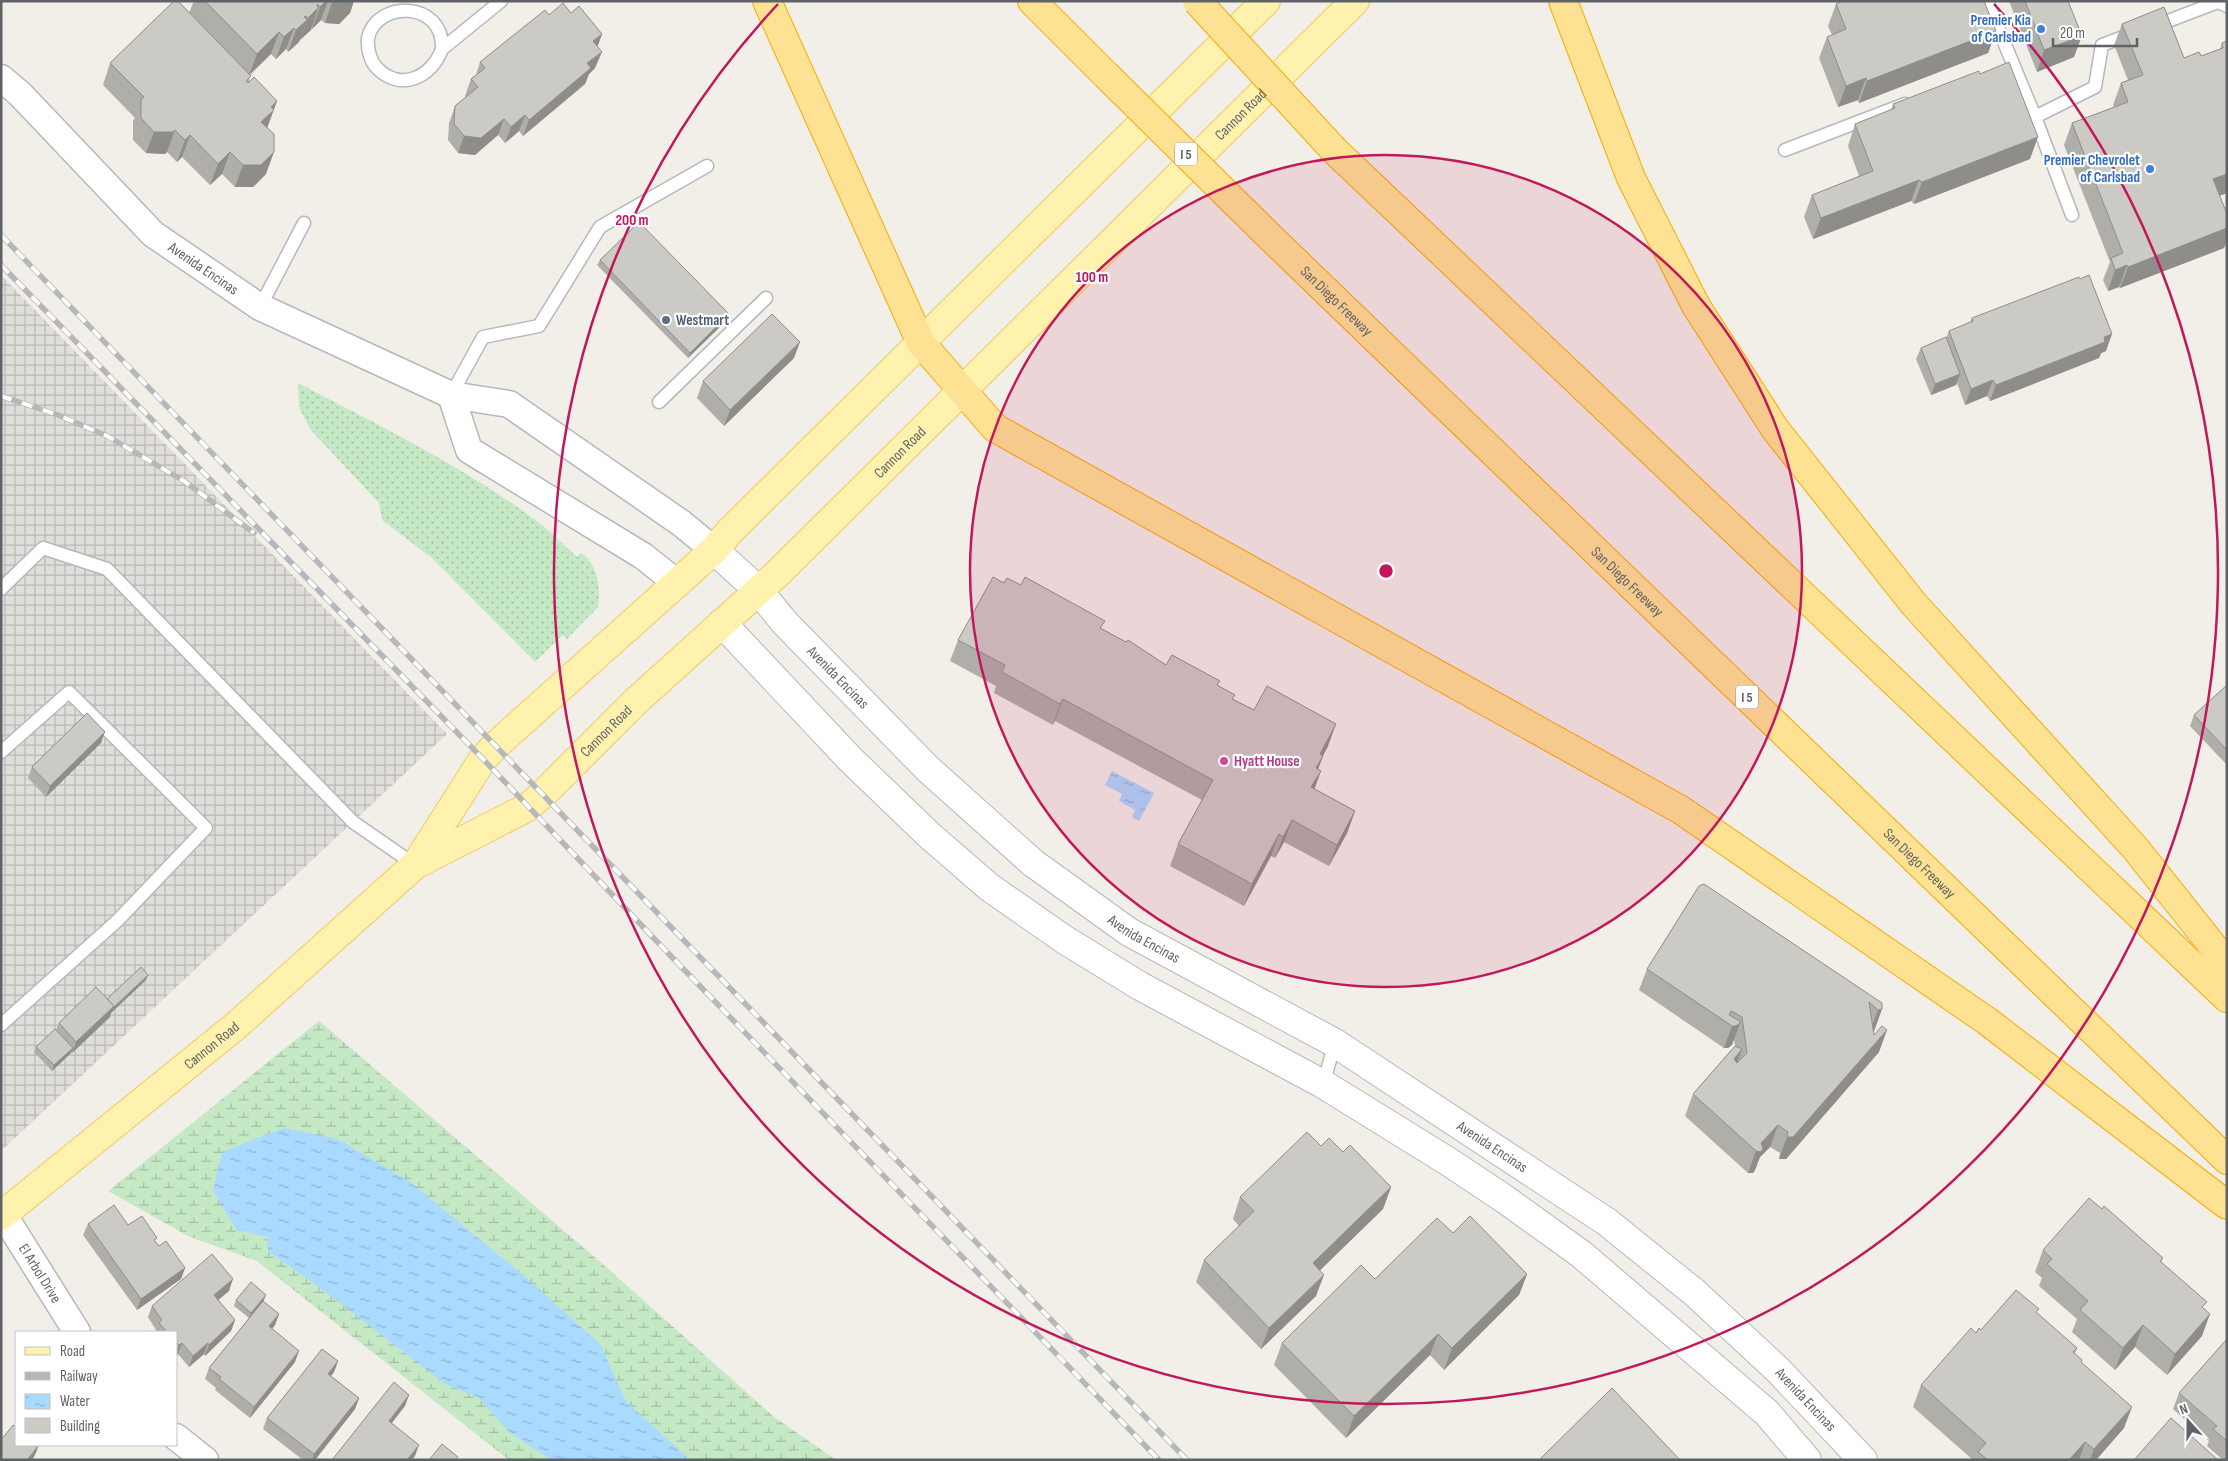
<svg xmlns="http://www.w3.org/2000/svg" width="2228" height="1461" viewBox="0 0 2228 1461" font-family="'Sofia Sans Condensed',sans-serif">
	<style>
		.industrial { fill: url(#industrial-grid) }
		.grass { fill: url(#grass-dots) }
		.wetland { fill: url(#wetland-marsh) }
		.water { fill: url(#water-ripples) }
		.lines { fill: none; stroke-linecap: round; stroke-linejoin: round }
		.service-casing { stroke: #b5b8bc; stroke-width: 15 }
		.minor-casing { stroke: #b5b8bc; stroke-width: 29 }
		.tertiary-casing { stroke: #b5b8bc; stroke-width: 30 }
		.primary-casing { stroke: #f2c960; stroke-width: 30 }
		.motorway-casing { stroke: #f9ab00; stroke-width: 30 }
		.service { stroke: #fff; stroke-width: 12 }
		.minor { stroke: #fff; stroke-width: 26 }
		.tertiary { stroke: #fff; stroke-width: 28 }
		.primary { stroke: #fff2af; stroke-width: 28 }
		.motorway { stroke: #fde293; stroke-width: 28 }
		.rail-casing { stroke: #b6b7b8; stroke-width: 5.5 }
		.rail { stroke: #fff; stroke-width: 4; stroke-dasharray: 11; stroke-linecap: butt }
		.motorway-bridge-casing { stroke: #f9ab00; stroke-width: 30; stroke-linecap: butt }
		.motorway-bridge { stroke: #fde293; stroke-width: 28 }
		.wall { fill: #afaea9 }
		.shaded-wall { fill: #8f8d8a }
		.building { fill: #cccac5; stroke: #8f8d8a }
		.ring { fill: none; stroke: #c2185b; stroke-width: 2.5 }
		.shop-dot { fill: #3f7fe0; stroke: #fff; stroke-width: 2 }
		.service-dot { fill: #5c6f8a; stroke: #fff; stroke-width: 2 }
		.hotel-dot { fill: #d1479c; stroke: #fff; stroke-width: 2 }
		.labels { text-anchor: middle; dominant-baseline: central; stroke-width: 4.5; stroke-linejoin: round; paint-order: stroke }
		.shield { fill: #fff; stroke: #8f9295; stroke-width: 1 }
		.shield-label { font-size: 14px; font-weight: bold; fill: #5f6368 }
		.shop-label { font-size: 15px; font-weight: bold; fill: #366cbe; stroke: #fff; text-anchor: end }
		.street-label { font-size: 15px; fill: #5f6368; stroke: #fff }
		.service-label { font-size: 15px; font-weight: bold; fill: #4e5e75; stroke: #fff; text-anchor: start }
		.hotel-label { font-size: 15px; font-weight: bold; fill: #b23c85; stroke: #fff; text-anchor: start }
		.centre { fill: #c2185b; stroke: #fff; stroke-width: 2.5 }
		.ring-label { font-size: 15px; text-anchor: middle; font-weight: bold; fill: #c2185b; stroke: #fff; stroke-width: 4.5; stroke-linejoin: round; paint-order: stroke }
	</style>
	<defs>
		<pattern id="industrial-grid" width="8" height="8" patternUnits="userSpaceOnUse" patternTransform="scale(1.25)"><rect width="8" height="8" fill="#e0deda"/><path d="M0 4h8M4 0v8" fill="none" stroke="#b9b8b5"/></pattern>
		<pattern id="grass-dots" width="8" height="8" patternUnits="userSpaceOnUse" patternTransform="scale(1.25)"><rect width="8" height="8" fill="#c5e8c5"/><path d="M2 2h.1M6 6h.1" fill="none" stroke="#a3c0a4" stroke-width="1.8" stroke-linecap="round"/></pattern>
		<pattern id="wetland-marsh" width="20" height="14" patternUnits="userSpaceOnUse" patternTransform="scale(1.25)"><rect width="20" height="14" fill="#c5e8c5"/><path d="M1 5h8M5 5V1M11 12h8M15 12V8" fill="none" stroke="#a3c0a4"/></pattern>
		<pattern id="water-ripples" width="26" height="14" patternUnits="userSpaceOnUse" patternTransform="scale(1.25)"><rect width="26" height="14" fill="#aadaff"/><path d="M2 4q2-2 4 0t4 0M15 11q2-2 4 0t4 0" fill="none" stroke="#8eb4d2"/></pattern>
	</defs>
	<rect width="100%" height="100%" fill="#f1efe8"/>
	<!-- industrial -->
	<path class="industrial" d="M1,275L447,734L1,1151Z"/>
	<!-- grass -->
	<path class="grass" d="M298,383C378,425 461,465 534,519C549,530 563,544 577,557L581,553C599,565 600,588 598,607L567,639L563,635L535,662L432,558L382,520L379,503L310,429L299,407Z"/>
	<!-- wetland -->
	<path class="wetland" d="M319,1021L606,1267L774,1417L836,1460H509L257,1261L188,1236L108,1191Z"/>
	<!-- water -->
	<path class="water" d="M1112,771L1154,793L1139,821L1132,817L1135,810L1119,801L1122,794L1105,785Z
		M284,1128L338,1139L410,1182L529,1280L600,1344L626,1401L690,1460H551L509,1432L479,1398L445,1384L327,1293L268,1251L267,1237L237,1230L213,1191L222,1152Z"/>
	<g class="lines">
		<!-- service casing -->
		<g class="service-casing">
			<path id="service" d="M1987,1L2035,117
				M2155,26L2218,2L2227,6
				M442,49C444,0 376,0 368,38C367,48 370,60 376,67C400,93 432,77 442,49L501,1
				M1785,150L1905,104
				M2072,215L2035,117L2095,87L2102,45L2131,34
				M260,307L304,223
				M451,395L483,337L539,326L600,227L707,166
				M659,402L766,298
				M1,589L43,548L107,569L353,822L415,865
				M1,752L69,692L206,828L117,921L1,1025
				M1323,1084L1335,1043"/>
		</g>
		<!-- minor casing -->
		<g class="minor-casing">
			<g id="minor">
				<path id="s1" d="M1,78L20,94L153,234L260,307L451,395L509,404L681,523L714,550"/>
				<path d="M451,395L469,450L643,556L677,583"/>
				<path id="s2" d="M3,1214L77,1332"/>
				<path d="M176,1437L205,1460"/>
			</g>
		</g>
		<!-- tertiary casing -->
		<g class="tertiary-casing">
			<g id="tertiary">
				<path id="s3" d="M714,550L758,590L785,623L928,769L1033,863L1129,932L1335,1043L1607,1222L1695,1293L1778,1370L1863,1460"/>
				<path d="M722,623L851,760L929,835L989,887L1065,940L1140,986L1323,1084L1449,1162L1506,1200L1581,1254L1767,1413L1807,1460"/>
			</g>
		</g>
		<!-- primary casing -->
		<g class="primary-casing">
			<g id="primary">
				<path d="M416,864L483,759L495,746L714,550L730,531L1266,1"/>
				<path id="s4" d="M1,1216L238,1024L415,865L528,807L543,794L635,702L777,574L1355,1"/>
			</g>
		</g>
		<!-- motorway casing -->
		<g class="motorway-casing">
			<g id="motorway">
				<path d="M767,1L921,343L995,428L1681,810L1987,1021L2227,1205"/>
				<path d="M1032,1L1106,75"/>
				<path d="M1563,1L1631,178L1696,306L1775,429L1913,603L2135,848L2227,964"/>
				<path d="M1334,150L2227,998"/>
				<path id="s5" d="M1266,233L2227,1160"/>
			</g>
		</g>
		<!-- service -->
		<use href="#service" class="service"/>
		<!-- minor -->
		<use href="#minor" class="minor"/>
		<!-- tertiary -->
		<use href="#tertiary" class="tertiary"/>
		<!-- primary -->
		<use href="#primary" class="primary"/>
		<!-- motorway -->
		<use href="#motorway" class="motorway"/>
		<!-- rail casing -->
		<g class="rail-casing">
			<path id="rail" d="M1,235L1187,1460
				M1,265L483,759L667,952L1159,1460
				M1,396L58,415L107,436L184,481L254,533"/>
		</g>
		<!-- rail -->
		<use href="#rail" class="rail"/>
		<!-- motorway-bridge casing -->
		<g class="motorway-bridge-casing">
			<path id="motorway-bridge" d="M1197,1L1334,150
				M1106,75L1266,233"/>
		</g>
		<!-- motorway-bridge -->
		<use href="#motorway-bridge" class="motorway-bridge"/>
	</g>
	<!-- wall -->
	<path class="wall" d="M194,1H354L350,13L339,24L325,23L321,20L312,29L311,28V30L300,40V39L299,42L288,52L286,49L276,59L271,54L250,75L249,81L277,101L267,128L266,174L253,187H235L222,174L210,185L182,157L177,162L167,152L165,154L146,153L133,140V121L135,118L103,85L110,63L189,13Z
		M2009,1H2068L2074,57L2037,72Z
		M1836,4L1996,31L1988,53L1859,103L1858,100L1838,107L1819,58L1827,37L1832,35L1828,26Z
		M571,13L602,34L597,47L595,68L589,74L585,84L523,136L519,131L505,143L498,135L475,155L458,153L448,140L449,123L455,106L466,97L465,96L471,79L476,75L480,62L549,15Z
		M2122,24L2184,58L2201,56L2220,49L2222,43L2227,41V193L2219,196L2227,214V240L2224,248L2120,288L2119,287L2108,291L2103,280L2110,262L2064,145L2072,123L2114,107L2113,105L2121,83L2128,80L2114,45Z
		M1980,74L2030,159L1914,204L1911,201L1813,239L1804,217L1812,195L1859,176L1848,146L1855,124L1891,110L1893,104Z
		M600,260L727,320L688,358L597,265Z
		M1972,318L2106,351L2101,353L2099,358L1990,401L1987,396L1965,405L1957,383L1956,385L1931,395L1916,359L1921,348L1946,338L1949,331L1970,322Z
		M794,358L724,426L697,398L703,381Z
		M1004,583L1102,629L1166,665L1218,686L1233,699L1254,710L1328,746L1323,756L1318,769L1314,789L1355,811L1347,833L1329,866L1284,842L1275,858L1271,856L1244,906L1170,866L1178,844L1202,800L1055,721L1053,725L994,693L996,686L950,661L958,640Z
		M2227,685V765L2190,726L2194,715Z
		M101,743L46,797L28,778L32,767Z
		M1699,886L1882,1009L1874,1031H1873L1879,1052L1786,1159H1779L1780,1153L1770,1147L1760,1157L1755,1170L1753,1173H1748L1685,1116L1693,1094L1735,1046L1734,1039L1732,1045L1728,1048H1724L1639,990L1647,969Z
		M146,980L111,1013L110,1017L72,1053L71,1052V1053L52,1071L34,1052L36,1047L56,1030L59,1023Z
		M1321,1146L1391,1187L1383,1209L1320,1270L1316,1296L1261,1349L1196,1282L1204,1260L1239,1226L1233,1219L1240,1197Z
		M2102,1209L2163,1258L2161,1262L2204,1309L2202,1336L2167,1375L2135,1347L2115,1370L2072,1332L2077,1319L2039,1286L2042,1278L2035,1272L2043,1250Z
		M88,1224L128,1225L156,1242L159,1246L185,1268L181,1279L137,1310L83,1235Z
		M1453,1233L1527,1274L1519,1295L1444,1370L1430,1355L1346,1438L1274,1365L1282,1343L1375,1279Z
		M229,1291L218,1300L235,1320L231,1331L205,1356L204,1354L189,1367L178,1354L176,1355V1332H155L156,1330L148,1317L152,1306Z
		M236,1300H264L263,1302L279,1314L275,1325L272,1329L295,1362L250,1418L215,1390L216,1388L205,1379L209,1368L249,1318L234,1306Z
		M2037,1314L2077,1348L2075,1353L2124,1428L2096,1460H1973L1913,1407L1921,1385L1976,1333L1981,1330Z
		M2227,1339V1460H2223L2207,1446L2209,1441L2173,1409L2179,1393Z
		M338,1361L334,1372L331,1376L359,1398L355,1409L315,1460H303L263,1429L267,1418Z"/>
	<!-- shaded-wall -->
	<path class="shaded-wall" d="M326,1H328L321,20L312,29L320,7Z
		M354,1L350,13L339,24L325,23L332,2Z
		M318,8L311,30L300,40L308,18Z
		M306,16L303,24L307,20L299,42L288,52L296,30Z
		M294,28L286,49L276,59L284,37Z
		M1996,31L1988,53L1859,103L1867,81Z
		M279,32L271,54L249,75L257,54Z
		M602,34L596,51L593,41Z
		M2082,36L2074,57L2037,72L2044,50Z
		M602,52L595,68L589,74L585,84L523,136L529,120L587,63Z
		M1866,78L1858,100L1838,107L1846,86Z
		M277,101L269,123L266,131L261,122L271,107Z
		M525,115L519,131L505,143L511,127Z
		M504,119L498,135L475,155L458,153L464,136Z
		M175,130L167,152L165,154L146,153L154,132Z
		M190,135L182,157L177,162L185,140Z
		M2038,137L2030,159L1914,204L1922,182Z
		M230,152L222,174L210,185L218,164Z
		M274,152L266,174L253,187H235L243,165Z
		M2227,174V193L2205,201L2213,179Z
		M1919,180L1911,201L1813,239L1821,218Z
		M2227,228V240L2224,248L2120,288L2128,267Z
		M2127,265L2119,287L2108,291L2115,270Z
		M729,314L727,320L688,358L690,353Z
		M2112,334L2106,351L2101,353L2099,358L1990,401L1996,385Z
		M800,342L794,358L724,426L730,410Z
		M1960,374L1956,385L1931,395L1935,384Z
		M1993,380L1987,396L1965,405L1971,389Z
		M1063,699L1055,721L1053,725L1060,704Z
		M1336,724L1328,746L1312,776L1320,754Z
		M105,732L101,743L46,797L50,786Z
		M1323,756L1315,777L1316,768Z
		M1321,771L1313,793L1311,787Z
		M1355,811L1347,833L1329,866L1337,845Z
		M1292,820L1284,842L1275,858L1283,837Z
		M1279,834L1271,856L1244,906L1252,884Z
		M148,975L146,980L111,1013L110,1017L72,1053L76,1042Z
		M1882,1009L1874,1031L1870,1032L1878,1010Z
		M1740,1023L1732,1045L1728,1048H1724L1732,1026Z
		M1887,1030L1879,1052L1786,1159H1779L1787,1137Z
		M73,1048L71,1053L52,1071L54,1065Z
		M1742,1049L1734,1071V1059Z
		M1778,1125L1770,1147L1760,1157L1755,1170L1753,1173H1748L1756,1151L1761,1143Z
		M1391,1187L1383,1209L1305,1285L1313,1263Z
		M185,1268L181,1279L137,1310L141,1299Z
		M1527,1274L1519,1295L1444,1370L1452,1348Z
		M1324,1275L1316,1296L1261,1349L1269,1328Z
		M233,1279L229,1291L210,1307L214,1295Z
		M266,1295L264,1300L249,1318L251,1313Z
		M279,1314L275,1325L265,1338L269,1326Z
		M2210,1314L2202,1336L2167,1375L2175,1354Z
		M235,1320L231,1331L205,1356L209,1345Z
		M2143,1325L2135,1347L2115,1370L2123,1348Z
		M1438,1334L1430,1355L1346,1438L1354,1416Z
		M182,1343L178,1354L176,1355V1353L179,1345Z
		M208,1343L204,1354L189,1367L193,1356Z
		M299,1351L295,1362L250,1418L254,1407Z
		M338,1361L334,1372L324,1385L328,1374Z
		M409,1395L405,1406L385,1432L389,1421Z
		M359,1398L355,1409L315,1460H312L314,1454Z
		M2132,1407L2124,1428L2096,1460H2090L2094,1449Z
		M2085,1442L2079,1460H2069Z
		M39,1445L35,1455L32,1460H27Z
		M419,1445L415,1456L412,1460H407Z"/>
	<!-- building -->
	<path class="building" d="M174,1H178L251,76L246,81L248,83L254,77L277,101L271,107L274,110L261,122L274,134V152L261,165H243L230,152L218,164L190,135L185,140L175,130L173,132H154L141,118V99L144,97L110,63Z
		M205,1H326L320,7L317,4L318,8L308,18L306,16L304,17L307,20L296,30L294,28L284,37L279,32L257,54Z
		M1843,1H1984L1996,31L1867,81L1866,78L1846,86L1827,37L1846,29L1836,4Z
		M2025,1H2068L2082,36L2044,50Z
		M563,3L571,13L579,6L602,34L593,41L602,52L587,63L591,68L529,120L525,115L511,127L504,119L481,138L464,136L454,124L455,106L478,87L471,79L485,68L480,62L545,10L549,15Z
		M2164,7L2184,58L2199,52L2201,56L2223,48L2222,43L2227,41V174L2213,179L2227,214V228L2128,267L2127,265L2115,270L2111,258L2123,253L2072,123L2128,102L2121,83L2143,75L2122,24Z
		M2009,62L2038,137L1922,182L1919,180L1821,218L1812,195L1873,171L1855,124L1895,108L1893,104L1979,71L1980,74Z
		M639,222L729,314L690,353L600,260Z
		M2089,275L2112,334L2104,337L2105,342L1996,385L1993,380L1971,389L1949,331L1973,321L1972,318L2079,277L2080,279Z
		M772,314L800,342L730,410L703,381Z
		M1946,337L1960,374L1935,384L1921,348Z
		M993,577L1004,583L1007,578L1021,585L1025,577L1105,621L1100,628L1126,642L1128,640L1166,665L1172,655L1220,681L1217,685L1235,695L1232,699L1254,710L1267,686L1336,724L1320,754L1323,756L1316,768L1321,771L1311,787L1355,811L1337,845L1292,820L1283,837L1279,834L1252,884L1178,844L1213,780L1063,699L1060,704L1002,672L1005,665L958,640Z
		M2227,685V750L2194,715Z
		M87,713L105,732L50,786L32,767Z
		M1704,884L1882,1003V1009L1878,1010L1869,1002L1874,1035L1882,1026L1887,1030L1793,1137H1787L1788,1132L1778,1125L1761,1143L1763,1148L1761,1152L1756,1151L1693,1094L1735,1046L1742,1049L1734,1059L1737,1063L1747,1053L1742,1017L1731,1011L1729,1015L1740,1021V1023L1736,1026H1732L1647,969L1699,886Z
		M141,967L148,975L113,1008L114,1006L107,999Z
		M96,987L114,1006L76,1042L59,1023Z
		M55,1029L73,1048L54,1065L36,1047Z
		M1307,1132L1321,1146L1329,1138L1343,1152L1350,1145L1391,1187L1313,1263L1324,1275L1269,1328L1204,1260L1254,1211L1240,1197Z
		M2089,1198L2102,1209L2104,1206L2163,1258L2160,1261L2207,1302L2202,1307L2210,1314L2175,1354L2143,1325L2123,1348L2080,1310L2088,1301L2047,1264L2052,1259L2043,1250Z
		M114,1205L128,1225L142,1216L157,1238L154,1240L159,1246L166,1241L185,1268L141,1299L88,1224Z
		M1470,1216L1527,1274L1452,1348L1438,1334L1354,1416L1282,1343L1361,1265L1375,1279L1437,1218L1453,1233Z
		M212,1254L233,1279L214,1295L235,1320L209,1345L208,1343L193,1356L182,1343L179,1345L176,1342V1332H167L159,1323L162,1320L152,1306Z
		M251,1282L266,1295L251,1313L236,1300Z
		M2016,1290L2039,1309L2036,1312L2077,1348L2073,1352L2082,1360L2081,1362L2132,1407L2094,1449L2085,1442L2069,1460H1988L1978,1452L1986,1443L1921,1385L1971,1328L1976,1333L1979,1328L1981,1330Z
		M263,1301L279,1314L269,1326L299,1351L254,1407L219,1379L221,1377L209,1368Z
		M2227,1339V1441L2213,1429L2217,1426L2179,1393Z
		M322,1349L338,1361L328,1374L359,1398L314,1454L267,1418Z
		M394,1382L409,1395L389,1421L419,1445L407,1460H332Z
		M1612,1388L1680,1460H1539Z
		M2171,1418L2218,1460H2134Z
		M13,1425L16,1427V1445H39L27,1460H1V1440Z
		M442,1444L458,1457L455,1460H429Z"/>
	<!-- distance rings -->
	<circle cx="1386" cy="571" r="416" fill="#c2185b" fill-opacity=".12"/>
	<g class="ring">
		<circle cx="1386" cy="571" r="416"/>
		<path d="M1994 4A832 832 0 1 1 778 4"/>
	</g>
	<!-- markers -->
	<g class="shop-dot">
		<circle cx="2041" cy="29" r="5"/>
		<circle cx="2150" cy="169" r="5"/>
	</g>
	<circle class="service-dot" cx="666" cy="320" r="5"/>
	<circle class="hotel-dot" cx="1224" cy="761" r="5"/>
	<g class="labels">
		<!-- shield labels -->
		<g class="shield">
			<rect x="1175" y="142.5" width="22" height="23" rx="4"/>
			<rect x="1736" y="685.5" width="22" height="23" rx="4"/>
		</g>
		<g class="shield-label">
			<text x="1186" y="154">I 5</text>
			<text x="1747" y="697">I 5</text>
		</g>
		<!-- shop labels -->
		<g class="shop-label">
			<text x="2031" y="20">Premier Kia<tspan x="2031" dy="17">of Carlsbad</tspan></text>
			<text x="2140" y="160">Premier Chevrolet<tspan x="2140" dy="17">of Carlsbad</tspan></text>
		</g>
		<!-- street labels -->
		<g class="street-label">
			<text stroke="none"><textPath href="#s4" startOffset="1664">Cannon Road</textPath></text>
			<text stroke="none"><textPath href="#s1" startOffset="279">Avenida Encinas</textPath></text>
			<text stroke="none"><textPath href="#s5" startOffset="98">San Diego Freeway</textPath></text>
			<text stroke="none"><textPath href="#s4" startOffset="1184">Cannon Road</textPath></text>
			<text stroke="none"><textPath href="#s5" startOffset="502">San Diego Freeway</textPath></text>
			<text stroke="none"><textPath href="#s3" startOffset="178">Avenida Encinas</textPath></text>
			<text stroke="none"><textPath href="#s4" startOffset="779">Cannon Road</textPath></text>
			<text stroke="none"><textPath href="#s5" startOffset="908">San Diego Freeway</textPath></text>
			<text stroke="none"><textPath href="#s3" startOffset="582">Avenida Encinas</textPath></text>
			<text stroke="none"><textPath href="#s4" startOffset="271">Cannon Road</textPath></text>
			<text stroke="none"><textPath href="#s3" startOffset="988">Avenida Encinas</textPath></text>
			<text stroke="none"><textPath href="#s2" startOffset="70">El Arbol Drive</textPath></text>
			<text stroke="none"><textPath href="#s3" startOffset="1392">Avenida Encinas</textPath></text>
		</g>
		<!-- service labels -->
		<g class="service-label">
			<text x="676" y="320">Westmart</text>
		</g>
		<!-- hotel labels -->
		<g class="hotel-label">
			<text x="1234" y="761">Hyatt House</text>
		</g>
	</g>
	<circle cx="1386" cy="571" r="8" class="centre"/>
	<g class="ring-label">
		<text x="632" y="225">200 m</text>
		<text x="1092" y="282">100 m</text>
	</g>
	<!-- border -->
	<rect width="2228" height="1461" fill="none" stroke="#5f6368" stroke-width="5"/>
	<!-- legend -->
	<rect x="15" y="1331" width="162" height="115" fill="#ffffff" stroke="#bfc1c3"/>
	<rect x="25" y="1347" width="25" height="8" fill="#fff2af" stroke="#bfc1c3"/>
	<text x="60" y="1356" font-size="15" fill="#5f6368">Road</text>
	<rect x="25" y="1372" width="25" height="8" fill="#b6b7b8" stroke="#bfc1c3"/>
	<text x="60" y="1381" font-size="15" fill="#5f6368">Railway</text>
	<rect x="25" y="1394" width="25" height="15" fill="url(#water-ripples)" stroke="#bfc1c3"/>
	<text x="60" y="1406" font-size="15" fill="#5f6368">Water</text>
	<rect x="25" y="1418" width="25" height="15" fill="#cccac5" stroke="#bfc1c3"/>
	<text x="60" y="1431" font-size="15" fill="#5f6368">Building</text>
	<!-- north arrow -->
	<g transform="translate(2188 1421) rotate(339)" stroke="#ffffff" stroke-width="4" paint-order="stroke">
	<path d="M0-4L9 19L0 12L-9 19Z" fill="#5f6368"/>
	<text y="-8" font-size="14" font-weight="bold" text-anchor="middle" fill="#5f6368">N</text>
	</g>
	<!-- scale -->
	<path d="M2053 38v8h84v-8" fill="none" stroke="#5f6368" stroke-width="2.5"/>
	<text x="2060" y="38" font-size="15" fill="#5f6368" stroke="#ffffff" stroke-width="4" paint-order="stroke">20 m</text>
</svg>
